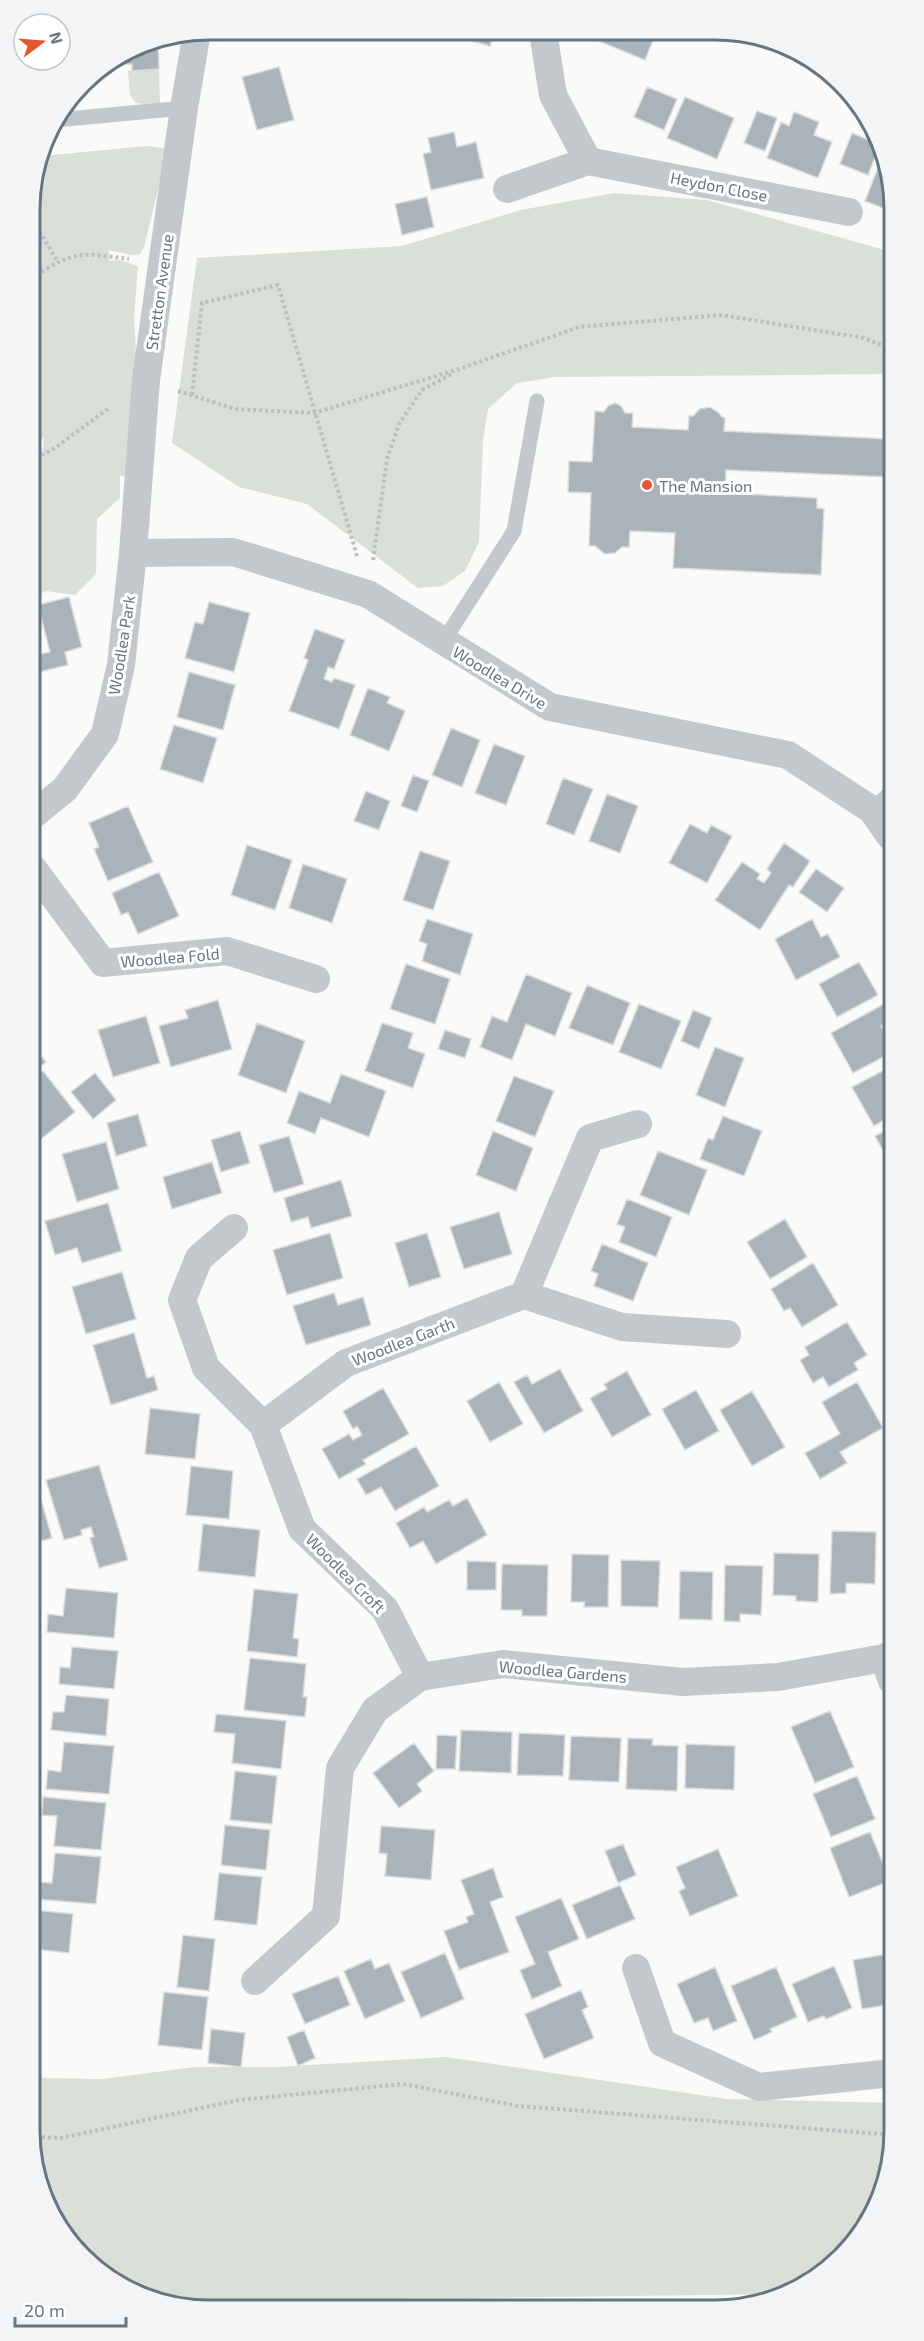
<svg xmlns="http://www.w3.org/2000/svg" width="924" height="2341" viewBox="0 0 924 2341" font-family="'Exo 2',sans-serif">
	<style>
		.green { fill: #dadfd7 }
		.building { fill: #aab3b9; stroke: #dcdcda; stroke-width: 1.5 }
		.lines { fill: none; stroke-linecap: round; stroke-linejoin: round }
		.path { stroke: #bbbfc2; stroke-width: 4; stroke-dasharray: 3 3; stroke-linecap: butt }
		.service { stroke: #c3c8cc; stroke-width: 15 }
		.minor { stroke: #c3c8cc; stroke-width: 28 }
		.poi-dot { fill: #e4572e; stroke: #fff; stroke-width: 2 }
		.labels { text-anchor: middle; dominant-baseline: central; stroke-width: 6; stroke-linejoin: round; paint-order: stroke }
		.street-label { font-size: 16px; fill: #657683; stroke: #fff }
		.poi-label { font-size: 16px; fill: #657683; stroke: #fff; text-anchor: start }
		.rim { fill: none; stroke: #657683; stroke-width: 3 }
	</style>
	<rect width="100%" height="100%" fill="#fafaf8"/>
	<!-- green -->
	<path class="green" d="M159,69L160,106L136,103L130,95L128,71Z
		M147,146L168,149L144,247L140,254L131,255L109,250V261L120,260L138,266L134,317L137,372L133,478L120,476V498L97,519L96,574L75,595L46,591L32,598L31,469L42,459L44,438L39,441L31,455L30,197L42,156Z
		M614,193L707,200L888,251L889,374L556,377L517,383L488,409L483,440L479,542L465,571L443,586L418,588L307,504L239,487L172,443L197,258L402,246L521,210Z
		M446,2057L727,2099L894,2103V2143L880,2200L857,2241L814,2281L785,2294L164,2302L91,2266L54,2222L36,2178V2078L103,2079L195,2067H276Z"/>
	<!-- building -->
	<path class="building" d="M298,31H322L318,40Z
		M445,31L494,32L490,46L444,33Z
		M591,32L656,33L645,60L589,37Z
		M158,40L159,69L132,71V64L106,65L141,44Z
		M279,67L294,120L257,130L242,77Z
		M647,87L677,99L664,130L634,117Z
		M685,97L734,118L717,159L667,138Z
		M757,111L777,118L765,151L744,143Z
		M794,112L819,122L814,135L832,142L818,178L767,158L781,122L789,126Z
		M454,132L457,147L476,142L484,178L431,190L423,154L431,152L428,138Z
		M852,133L876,143L879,147L868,175L840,164Z
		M881,160L888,163V210L865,201Z
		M427,197L434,227L402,235L395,204Z
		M615,403L621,406L625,413H633L632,427L688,430L689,416H693L700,409L710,407L719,413L722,417L725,418L724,431L889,439V477L726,470L725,493L817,498V508L824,509L821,575L673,568L675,533L630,531L629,547H622L615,553L605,554L595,546H589L591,493L568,492L569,461L592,462L595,411L604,412L608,406Z
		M69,597L82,647L65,652L68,665L35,673L32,656L50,652L38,605Z
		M209,602L250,613L234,672L185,658L195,622L203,624Z
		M315,629L345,640L334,669L328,667L324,679L332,682L334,678L355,685L339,729L289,711L308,660L304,658Z
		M189,672L235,685L223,730L177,717Z
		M368,688L390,697L387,703L405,711L389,751L350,735Z
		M32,691L39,718L32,720Z
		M174,725L217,738L203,783L160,769Z
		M451,728L480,740L462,787L432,775Z
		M494,744L525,756L506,805L475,793Z
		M413,775L429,781L417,812L401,806Z
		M563,778L593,789L574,835L546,824Z
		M366,791L390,801L379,830L354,821Z
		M607,794L638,806L620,853L589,841Z
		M128,806L153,862L108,881L94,849L99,847L89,823Z
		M690,824L707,833L711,825L732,836L707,883L669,863Z
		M784,843L810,861L793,887L789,885L760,930L715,900L742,862L760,874L757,879L764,883L771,873L767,869Z
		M247,845L292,860L275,910L231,895Z
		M420,851L450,861L433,910L403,900Z
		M303,864L347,879L332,923L289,908Z
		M816,869L844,888L827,912L799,892Z
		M159,872L179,916L138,934L128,912L121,915L112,893Z
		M427,919L473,934L460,975L422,961L427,944L419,941Z
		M812,919L821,937L828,934L840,957L796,980L775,939Z
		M859,962L878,995L837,1017L819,984Z
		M406,964L450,979L435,1024L390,1009Z
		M526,974L572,993L555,1036L526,1024L512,1060L480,1047L492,1016L507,1022Z
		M587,985L630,1003L613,1045L569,1028Z
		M218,1000L232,1049L171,1067L159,1026L188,1018L185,1010Z
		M639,1004L681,1021L661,1069L619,1052Z
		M884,1004L890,1016V1021L881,1026L890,1042L891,1053L853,1073L831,1033Z
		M693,1010L712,1018L699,1049L681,1041Z
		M146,1016L160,1063L113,1077L98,1030Z
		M257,1023L305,1041L286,1093L238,1075Z
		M382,1023L413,1033L408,1048L425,1054L413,1088L365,1071Z
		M445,1030L471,1039L465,1058L438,1049Z
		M33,1045L46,1062L33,1073Z
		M715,1047L744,1058L725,1107L696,1095Z
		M890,1067L891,1116L874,1126L852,1087Z
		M43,1071L75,1112L41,1139L33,1129V1079Z
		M95,1073L116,1100L93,1119L71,1092Z
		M341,1074L386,1091L369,1137L321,1118L315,1134L287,1123L299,1091L330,1103Z
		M514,1076L554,1091L535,1137L496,1121Z
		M138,1114L147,1146L116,1156L107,1123Z
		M723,1116L762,1131L744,1176L700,1159L708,1138L713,1140Z
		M891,1128V1165L875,1136Z
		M240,1131L250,1163L221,1172L211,1140Z
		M493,1131L533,1148L516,1191L476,1175Z
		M289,1136L304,1184L274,1193L259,1145Z
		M106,1142L119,1189L77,1202L62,1154Z
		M658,1151L707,1170L689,1215L640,1195Z
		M212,1162L222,1193L172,1209L163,1177Z
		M341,1180L352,1216L311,1228L308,1217L291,1222L284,1198Z
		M627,1199L672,1217L656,1257L619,1242L625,1227L617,1224Z
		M108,1203L122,1251L82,1263L77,1248L55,1255L45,1221Z
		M499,1212L512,1254L464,1269L450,1227Z
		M785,1219L807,1257L770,1279L747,1242Z
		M330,1233L343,1278L287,1295L273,1250Z
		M427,1233L441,1277L409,1287L395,1243Z
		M602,1244L648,1263L633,1301L594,1286L598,1274L591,1271Z
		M813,1263L838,1305L802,1327L790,1308L784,1311L771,1289Z
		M122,1272L136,1319L86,1334L72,1287Z
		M334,1293L338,1305L363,1297L371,1325L306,1345L293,1306Z
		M847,1322L867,1355L854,1363L858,1370L829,1387L823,1377L813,1383L800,1360L809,1355L805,1347Z
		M134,1333L147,1378L154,1376L158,1390L111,1405L93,1345Z
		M560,1369L583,1411L544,1433L514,1382L527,1375L532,1384Z
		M627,1371L651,1415L612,1437L590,1398L607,1389L604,1384Z
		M499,1382L523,1424L490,1442L467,1401Z
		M857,1382L883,1428L840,1452L847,1463L820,1479L805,1453L840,1434L822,1402Z
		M383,1388L409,1434L363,1460L366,1464L339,1479L322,1449L349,1434L353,1440L362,1435L357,1426L353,1429L343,1411Z
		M696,1390L719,1431L685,1450L662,1409Z
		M752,1391L785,1447L752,1466L720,1410Z
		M150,1408L200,1414L195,1459L145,1454Z
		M416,1446L439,1486L395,1511L381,1487L366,1495L357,1479Z
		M99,1465L128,1560L99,1568L90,1538L94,1537L91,1527L81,1530L82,1535L64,1540L46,1480Z
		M191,1466L233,1471L229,1519L186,1515Z
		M38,1489L52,1538L34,1543V1490Z
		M467,1498L487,1535L436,1564L423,1541L410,1548L396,1523L424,1507L427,1512L449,1500L453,1506Z
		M203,1524L260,1530L255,1577L198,1571Z
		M832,1531L876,1532L875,1584L846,1583V1593L830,1594Z
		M774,1553L819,1554L818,1602L796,1601V1596L773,1595Z
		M572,1554L609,1555L608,1607H584L585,1602H571Z
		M621,1560L660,1561L658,1607L621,1606Z
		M467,1561L496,1562V1590H467Z
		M502,1564L548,1565L547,1616H522V1610H501Z
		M725,1565L763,1566L761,1615L740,1614V1622L724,1621Z
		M680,1571L713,1572L712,1620L679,1619Z
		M66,1588L118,1593L114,1638L47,1632L48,1614L63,1616Z
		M254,1589L298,1594L293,1638L299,1639L297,1657L247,1651Z
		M72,1647L118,1651L114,1689L59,1684L60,1667L70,1668Z
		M250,1658L306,1664L303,1697H307L305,1717L244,1710Z
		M66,1695L109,1699L106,1736L51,1730L53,1712H64Z
		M830,1711L854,1767L815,1783L791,1727Z
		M216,1714L286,1721L281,1769L232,1763L235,1734L214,1732Z
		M461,1730L512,1732L511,1773L459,1771Z
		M519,1733L565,1735L563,1776L517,1775Z
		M437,1735L457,1736L455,1769H436Z
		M571,1736L621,1738L619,1782L569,1780Z
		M628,1738L653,1739L652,1745L678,1746L677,1791L626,1789Z
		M64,1742L114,1746L109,1794L46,1789L48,1770L61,1772Z
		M414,1743L434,1771L417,1784L422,1791L399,1808L373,1773Z
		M686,1744L735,1746L734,1790L685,1788Z
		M235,1771L277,1776L272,1824L230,1820Z
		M857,1776L875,1819L831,1837L813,1794Z
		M43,1797L106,1803L101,1850L54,1846L57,1816L42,1815Z
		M225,1825L270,1830L266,1870L221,1865Z
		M381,1826L435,1830L431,1880L385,1876L387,1854L379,1853Z
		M870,1832L890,1881L849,1897L830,1848Z
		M623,1844L636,1875L618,1883L605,1851Z
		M718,1849L738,1896L690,1916L679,1891L685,1888L676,1867Z
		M55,1853L101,1857L96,1904L35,1899L37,1882L52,1883Z
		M493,1868L503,1897L490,1902L509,1952L459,1970L444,1931L468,1922L466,1917L474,1914L461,1880Z
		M219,1873L262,1877L257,1925L214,1920Z
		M620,1885L635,1919L587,1939L572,1905Z
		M561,1898L579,1939L548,1952L562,1986L532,1999L520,1970L535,1964L515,1917Z
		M35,1910L73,1914L69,1953L35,1949Z
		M183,1935L215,1939L209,1991L177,1987Z
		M445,1953L464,1999L421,2018L401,1972Z
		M893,1953V2004L862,2009L853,1960Z
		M371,1959L375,1969L389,1963L405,2001L365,2019L344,1971Z
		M834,1966L852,2008L826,2019L824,2016L808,2022L792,1984Z
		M715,1967L737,2021L713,2031L708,2018L694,2023L677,1984Z
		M776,1967L797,2017L770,2029L772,2032L754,2040L731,1986Z
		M338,1976L350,2005L305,2024L292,1994Z
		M581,1990L588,2007L582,2010L594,2038L544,2059L525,2014Z
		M164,1992L208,1997L202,2050L158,2045Z
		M211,2029L245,2033L241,2067L208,2063Z
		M304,2030L315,2058L298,2066L287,2037Z"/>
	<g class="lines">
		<!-- path -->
		<path class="path" d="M30,216L58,262
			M31,278C75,251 78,252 129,259
			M178,391L235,409L314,413L459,369L579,327L721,315L864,338L889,348
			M192,395L202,303L278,285L357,556
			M31,461L55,448L109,408
			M373,560L387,459L399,424L422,390L452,374
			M36,2137L61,2138L239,2100L403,2084L518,2106L894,2135"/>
		<!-- service -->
		<path class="service" d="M56,120L184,108
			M443,642L514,531L537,401
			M872,810L890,793"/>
		<!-- minor -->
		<path class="minor" d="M543,32L553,95L588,161L849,212
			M507,189L588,161
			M133,553L233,552L368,594L550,707L788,755L872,810L890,836
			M32,816L65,789L105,734L121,665L133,553L146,380L184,108L197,32
			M32,867L103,963L227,951L316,979
			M234,1228L199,1258L182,1300L206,1368L263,1425L302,1529L385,1609L420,1677
			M524,1295L622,1327L727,1334
			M263,1425L346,1363L524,1295L590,1138L638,1124
			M884,1658L892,1681
			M636,1968L662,2043L759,2087L893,2073
			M255,1981L326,1916L340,1768L375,1710L420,1677L503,1664L683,1682L778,1677L884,1658L892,1653"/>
	</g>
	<!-- markers -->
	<circle class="poi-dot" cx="647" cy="485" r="6"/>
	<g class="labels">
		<!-- street labels -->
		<g class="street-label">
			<text transform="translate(719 186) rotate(11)">Heydon Close</text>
			<text transform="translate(159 292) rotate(-82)">Stretton Avenue</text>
			<text transform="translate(121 645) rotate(-81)">Woodlea Park</text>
			<text transform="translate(500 677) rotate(31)">Woodlea Drive</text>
			<text transform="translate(170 957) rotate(-5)">Woodlea Fold</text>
			<text transform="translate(403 1341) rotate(-21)">Woodlea Garth</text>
			<text transform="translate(346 1573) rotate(45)">Woodlea Croft</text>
			<text transform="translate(563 1671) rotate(5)">Woodlea Gardens</text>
		</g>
		<!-- poi labels -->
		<g class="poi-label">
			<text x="659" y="485">The Mansion</text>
		</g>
	</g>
	<!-- crop -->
	<path d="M0 0H924V2341H0ZM209 40H715A169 169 0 0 1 884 209V2131A169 169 0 0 1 715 2300H209A169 169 0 0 1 40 2131V209A169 169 0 0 1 209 40Z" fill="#f3f4f5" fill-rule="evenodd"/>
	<path class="rim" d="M209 40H715A169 169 0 0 1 884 209V2131A169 169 0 0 1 715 2300H209A169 169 0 0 1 40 2131V209A169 169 0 0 1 209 40Z"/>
	<!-- north arrow -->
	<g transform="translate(42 42) rotate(74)"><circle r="28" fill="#ffffff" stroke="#c1c8cd" stroke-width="1.5"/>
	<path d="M0-4.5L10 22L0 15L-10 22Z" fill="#e4572e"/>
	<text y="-9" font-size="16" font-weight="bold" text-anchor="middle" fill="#657683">N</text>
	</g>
	<!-- scale -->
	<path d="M15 2317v9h111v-9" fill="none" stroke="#657683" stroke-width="3"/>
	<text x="24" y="2317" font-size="18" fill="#657683" stroke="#ffffff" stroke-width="4.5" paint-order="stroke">20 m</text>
</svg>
